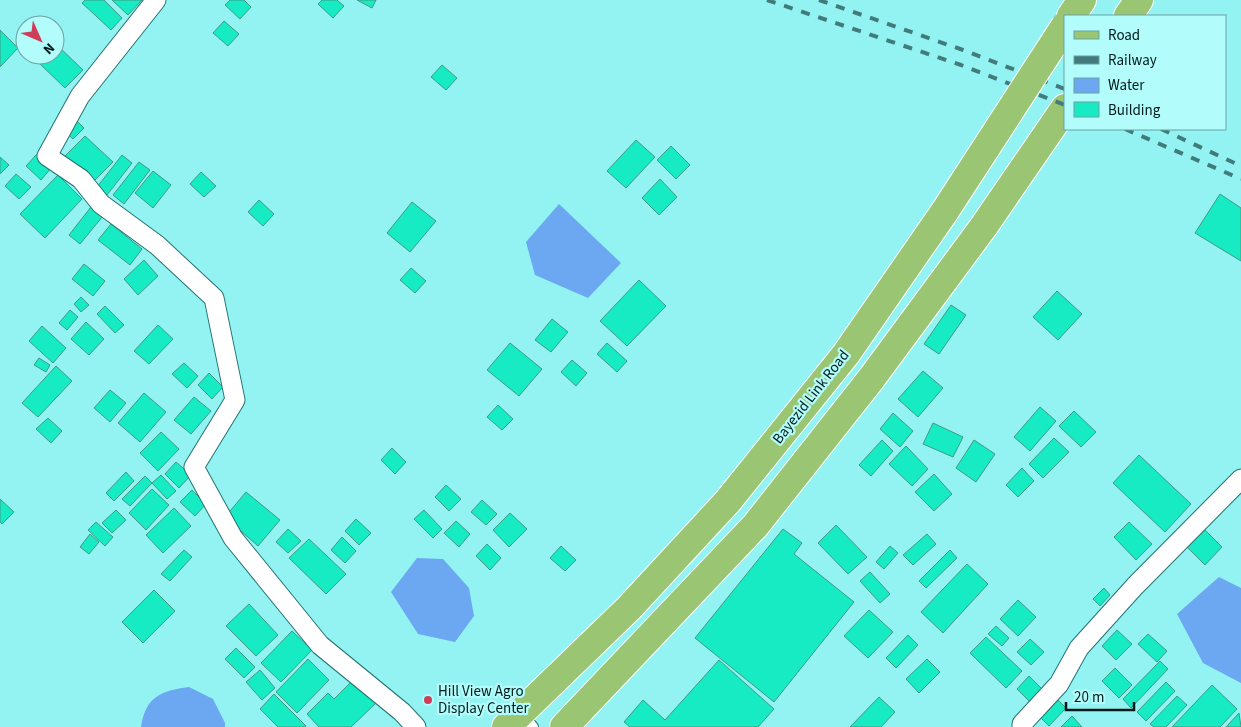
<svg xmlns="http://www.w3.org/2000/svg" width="1241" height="727" viewBox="0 0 1241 727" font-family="'Source Sans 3',sans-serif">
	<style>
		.water { fill: #6ca7f1 }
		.building { fill: #16ebc4; stroke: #409a84 }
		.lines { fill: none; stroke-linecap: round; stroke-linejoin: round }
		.lane-casing { stroke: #257373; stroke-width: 12 }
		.street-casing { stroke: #257373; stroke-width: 21 }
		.primary-casing { stroke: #fff; stroke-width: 30 }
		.lane { stroke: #fff; stroke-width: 10 }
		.street { stroke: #fff; stroke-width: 19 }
		.primary { stroke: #9ac572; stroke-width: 28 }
		.rail { stroke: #427b7b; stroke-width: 4; stroke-dasharray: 9 9; stroke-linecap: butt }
		.primary-bridge-casing { stroke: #fff; stroke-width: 30; stroke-linecap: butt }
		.primary-bridge { stroke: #9ac572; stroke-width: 28 }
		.poi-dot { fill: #ce3e58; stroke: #b2fdfc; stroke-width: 2 }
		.labels { text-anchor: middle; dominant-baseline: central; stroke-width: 4.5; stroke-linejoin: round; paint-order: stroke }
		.street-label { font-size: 15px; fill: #00191a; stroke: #b2fdfc }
		.poi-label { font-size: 15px; fill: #00191a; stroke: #b2fdfc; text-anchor: start }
	</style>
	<rect width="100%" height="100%" fill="#92f3f2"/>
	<!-- water -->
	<path class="water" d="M559,204L621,263L588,298L535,275L526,242Z
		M417,558L443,559L469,588L474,616L455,642L418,634L391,592Z
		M1219,577L1241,588V683L1203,663L1177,614Z
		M189,687L213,699L225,723V727H141C146,696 161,691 189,687Z"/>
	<!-- building -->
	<path class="building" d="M85,0H104L122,18L111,30L82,3Z
		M112,0H142L128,15Z
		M230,0H244L251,7L240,19L225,5Z
		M322,0H337L344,6L333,18L318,4Z
		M357,0H376L372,8Z
		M224,21L239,34L228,46L213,33Z
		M0,30L18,48L0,67Z
		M57,45L83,70L65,88L40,64L48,55H55V47Z
		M442,65L457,78L446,90L431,77Z
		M75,119L84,128L73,139L64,131Z
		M85,136L113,162L92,183L65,156Z
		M636,140L655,157L626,188L607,171Z
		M671,146L690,165L676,179L657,160Z
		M37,154L52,167L41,180L26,166Z
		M122,155L132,163L107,195L97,187Z
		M0,157L9,165L0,174Z
		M139,162L150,170L124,204L113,195Z
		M153,171L171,185L153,208L135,193Z
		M201,172L216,186L204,197L190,184Z
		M16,174L31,187L19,199L5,186Z
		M58,175L82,199L45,238L20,214Z
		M660,179L677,197L659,215L642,198Z
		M1220,194L1241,208V261L1195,233Z
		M259,200L274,214L263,226L248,212Z
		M412,202L436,221L410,252L387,233Z
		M91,207L103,216L80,244L69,235Z
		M111,224L142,249L130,265L98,240Z
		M144,260L158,276L138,295L124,279Z
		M84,264L105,281L93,296L72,279Z
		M411,268L426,281L415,293L400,280Z
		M639,280L666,306L627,346L600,321Z
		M1057,291L1082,314L1058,340L1033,317Z
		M81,297L89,305L81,312L74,304Z
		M951,305L966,315L939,354L924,344Z
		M105,306L124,325L115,333L97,314Z
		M70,310L78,317L67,330L59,323Z
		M552,319L568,332L551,352L535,340Z
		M86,322L104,339L89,355L71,339Z
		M158,325L173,339L149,364L134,351Z
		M42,326L66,348L53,363L29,341Z
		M510,343L542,369L519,396L487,370Z
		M607,343L627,361L617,372L597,354Z
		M39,358L50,365L46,372L34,365Z
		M572,360L587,373L576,386L561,372Z
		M184,363L198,376L187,388L172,374Z
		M56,366L72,381L38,417L22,403Z
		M923,371L943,388L918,417L898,399Z
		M209,373L223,387L212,399L198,385Z
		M110,390L126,403L110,422L94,408Z
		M144,393L166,412L140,442L118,423Z
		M194,397L211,411L191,434L174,420Z
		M498,405L513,419L502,430L487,417Z
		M1040,407L1056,421L1030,451L1014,437Z
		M1074,411L1096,432L1081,447L1059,426Z
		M893,413L913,431L900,447L880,429Z
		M48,418L62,431L51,443L36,429Z
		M933,423L963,437L953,457L923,444Z
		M161,432L179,449L158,471L140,453Z
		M1054,438L1069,452L1043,478L1029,464Z
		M882,440L893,451L871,476L859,465Z
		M974,440L995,454L976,482L956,468Z
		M906,446L928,469L912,486L889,464Z
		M392,448L406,462L395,474L381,460Z
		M1139,455L1191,504L1165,532L1113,483Z
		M176,462L191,475L179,488L165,474Z
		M1022,468L1034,481L1018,497L1006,485Z
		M126,472L134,481L114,501L106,493Z
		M934,474L952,494L934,511L915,492Z
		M161,475L176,491L167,499L152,483Z
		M145,476L152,483L130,506L122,499Z
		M446,485L461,499L449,511L435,497Z
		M152,489L169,505L146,530L129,513Z
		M192,490L206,504L195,516L180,502Z
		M246,492L280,520L258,546L225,517Z
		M0,499L14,512L2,524L0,522Z
		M482,500L497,514L486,525L471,512Z
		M174,508L191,526L163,553L146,535Z
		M116,510L126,520L112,533L102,523Z
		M424,510L442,529L433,538L414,519Z
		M510,513L527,529L509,547L493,530Z
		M356,519L371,533L359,545L345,531Z
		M456,521L470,534L459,547L444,533Z
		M96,522L113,537L105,546L88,530Z
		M1129,522L1152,544L1136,560L1114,537Z
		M836,525L867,557L848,574L818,543Z
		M288,529L301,541L288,553L276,542Z
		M783,529L802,543L794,554L854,602L774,702L695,638Z
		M1204,529L1222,547L1205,565L1187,547Z
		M90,534L99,542L89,554L80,547Z
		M927,534L936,544L913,565L903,555Z
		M342,537L356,551L345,563L331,550Z
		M309,539L346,574L326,594L289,558Z
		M487,544L501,558L490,570L476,556Z
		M561,546L576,560L565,571L550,558Z
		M890,546L898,553L884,569L876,562Z
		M184,550L192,557L170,581L161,574Z
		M950,550L957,558L926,588L919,581Z
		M967,564L988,584L943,633L921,612Z
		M870,572L890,594L880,603L860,581Z
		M1104,588L1110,595L1100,606L1093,599Z
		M154,590L175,611L143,643L122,622Z
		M1018,600L1036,617L1018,636L1000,619Z
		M249,604L278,635L256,656L226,626Z
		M869,610L893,632L868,658L844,636Z
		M996,626L1009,638L1002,646L988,634Z
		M1117,630L1132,644L1116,660L1102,646Z
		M292,631L312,650L281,682L261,663Z
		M1148,634L1167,651L1157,662L1138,644Z
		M908,635L918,645L896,668L886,658Z
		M986,637L1022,671L1006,688L970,653Z
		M1030,639L1044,652L1031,665L1017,652Z
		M236,648L255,667L244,678L225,659Z
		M308,659L329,680L297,713L276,692Z
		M927,659L940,672L919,693L906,679Z
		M719,660L774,709L758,727H630L624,722L643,700L665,720Z
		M1160,661L1168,669L1131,708L1123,699Z
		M1115,668L1132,685L1119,698L1102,681Z
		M260,670L275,688L262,700L246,682Z
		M1029,676L1043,690L1031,703L1017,689Z
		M353,680L376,703L351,727H319L307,714L328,693L334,699Z
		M1166,682L1175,691L1146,721L1137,712Z
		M1212,685L1237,709L1220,727H1172Z
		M274,694L306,726L305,727H278L260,709Z
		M1177,696L1187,705L1166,727H1154L1150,724Z
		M879,697L895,712L881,727H850Z
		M1058,700L1066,708L1049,726L1041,718Z
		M1239,713L1241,727H1226Z
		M1072,716L1082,727H1061Z"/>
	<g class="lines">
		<!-- lane casing -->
		<g class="lane-casing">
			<path id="lane" d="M522,714L533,727"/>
		</g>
		<!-- street casing -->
		<g class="street-casing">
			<path id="street" d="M156,0L80,96L47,156L81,179L101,204L157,245L214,298L235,400L194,467L233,538L320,645L402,712L416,727
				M1022,727V724L1059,684L1079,648L1135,586L1241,479"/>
		</g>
		<!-- primary casing -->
		<g class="primary-casing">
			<path id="primary" d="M1071,16L1082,0
				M1128,16L1139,0
				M506,727L629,608L728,501
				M564,727L755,526L871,379L984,226L1065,108"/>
		</g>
		<!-- lane -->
		<use href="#lane" class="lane"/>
		<!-- street -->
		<use href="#street" class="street"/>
		<!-- primary -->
		<use href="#primary" class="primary"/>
		<!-- rail -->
		<path class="rail" d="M767,0L961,65L1065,105
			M819,0L963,50L1065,89
			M1125,129L1241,179
			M1161,129L1241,166"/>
		<!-- primary-bridge casing -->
		<g class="primary-bridge-casing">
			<path id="primary-bridge" d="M728,501L846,354L945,211L1065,26"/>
		</g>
		<!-- primary-bridge -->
		<use href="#primary-bridge" class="primary-bridge"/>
	</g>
	<!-- markers -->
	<circle class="poi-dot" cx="428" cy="700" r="5"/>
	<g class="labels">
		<!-- street labels -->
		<g class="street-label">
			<text transform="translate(811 397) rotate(-52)">Bayezid Link Road</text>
		</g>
		<!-- poi labels -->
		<g class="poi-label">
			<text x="438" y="691">Hill View Agro<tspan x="438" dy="17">Display Center</tspan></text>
		</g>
	</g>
	<!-- legend -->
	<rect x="1064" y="15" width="162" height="115" fill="#b2fdfc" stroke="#6ba2a2"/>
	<rect x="1074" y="31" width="25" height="8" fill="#9ac572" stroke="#6ba2a2"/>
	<text x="1108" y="40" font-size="15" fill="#00191a">Road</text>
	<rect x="1074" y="56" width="25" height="8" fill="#427b7b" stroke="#6ba2a2"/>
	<text x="1108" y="65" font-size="15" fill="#00191a">Railway</text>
	<rect x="1074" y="78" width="25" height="15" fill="#6ca7f1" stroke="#6ba2a2"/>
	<text x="1108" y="90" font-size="15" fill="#00191a">Water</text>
	<rect x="1074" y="102" width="25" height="15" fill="#16ebc4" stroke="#6ba2a2"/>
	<text x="1108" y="115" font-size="15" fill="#00191a">Building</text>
	<!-- north arrow -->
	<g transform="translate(40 40) rotate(135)"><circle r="24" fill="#b2fdfc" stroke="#6ba2a2"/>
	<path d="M0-4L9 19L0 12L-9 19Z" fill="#ce3e58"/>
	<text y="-8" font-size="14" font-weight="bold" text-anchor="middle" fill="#00191a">N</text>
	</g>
	<!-- scale -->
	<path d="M1066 702v8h68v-8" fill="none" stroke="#00191a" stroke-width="2.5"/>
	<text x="1074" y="702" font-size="15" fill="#00191a" stroke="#b2fdfc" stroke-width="4" paint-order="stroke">20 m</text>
</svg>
